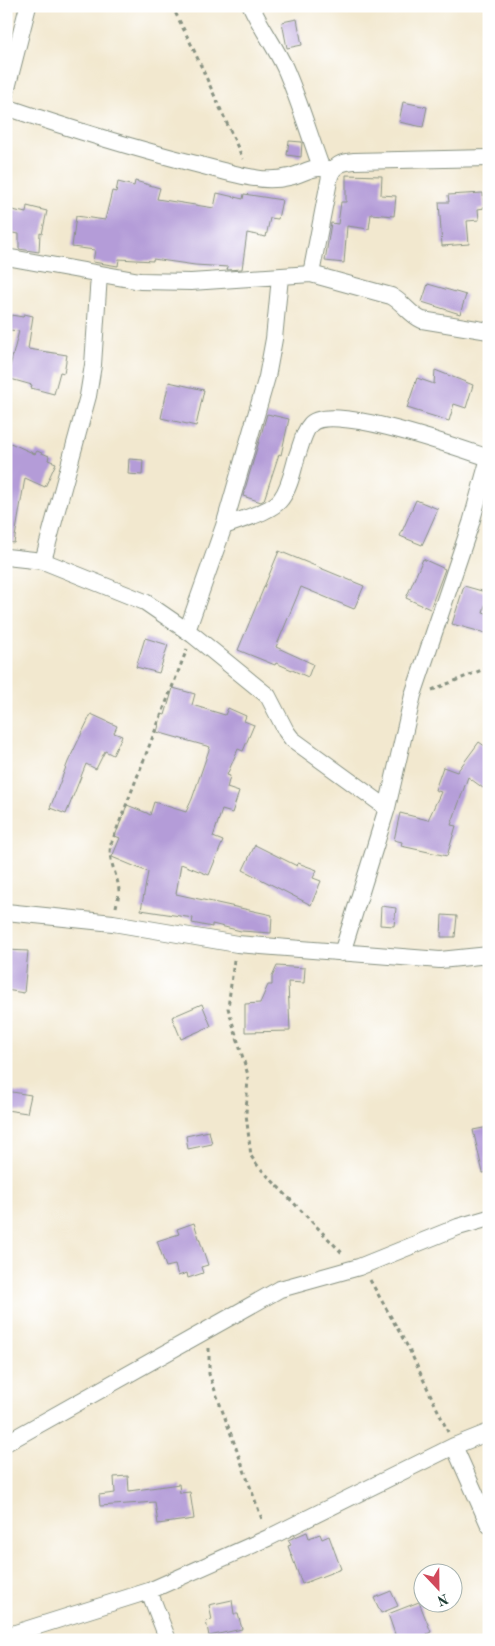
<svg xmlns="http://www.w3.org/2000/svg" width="495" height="1646" viewBox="0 0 495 1646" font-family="'Old Standard TT',serif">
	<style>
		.building { fill: #b49cd8 }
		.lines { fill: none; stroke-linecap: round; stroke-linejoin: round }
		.street-casing { stroke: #889282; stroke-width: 18 }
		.path { stroke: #889282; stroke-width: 3; stroke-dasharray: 4 4; stroke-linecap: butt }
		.street { stroke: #fff; stroke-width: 16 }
	</style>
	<rect width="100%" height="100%" fill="#fff"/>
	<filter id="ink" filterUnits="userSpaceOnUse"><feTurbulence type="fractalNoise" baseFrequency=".02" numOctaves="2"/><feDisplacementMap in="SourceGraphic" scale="10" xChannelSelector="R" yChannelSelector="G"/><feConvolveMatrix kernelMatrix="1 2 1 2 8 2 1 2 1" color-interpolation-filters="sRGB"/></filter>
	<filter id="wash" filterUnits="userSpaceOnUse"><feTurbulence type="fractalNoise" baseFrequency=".0096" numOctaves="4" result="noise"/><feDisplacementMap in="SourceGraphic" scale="20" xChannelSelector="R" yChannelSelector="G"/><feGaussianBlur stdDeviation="1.12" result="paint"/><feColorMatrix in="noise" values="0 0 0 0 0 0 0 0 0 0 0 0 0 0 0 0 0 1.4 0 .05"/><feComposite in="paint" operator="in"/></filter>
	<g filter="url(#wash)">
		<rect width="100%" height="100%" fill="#f2e8cf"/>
		<g id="blocks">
			<!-- building -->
			<path class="building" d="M297,19L302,45L287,48L282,22Z
				M403,102L427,107L423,127L399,122Z
				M289,141L302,142L301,157L287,155Z
				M346,175L382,176L381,195L396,196L394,216L371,214L369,229L347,226L344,263L325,261L331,223L338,224L341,202H346Z
				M135,181L160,188L157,199L214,208L217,193L243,199L244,194L282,200L278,219L270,218L266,237L247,233L242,269L227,270L228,267L195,265L153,259V261L119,259L118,266L93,262L95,250L72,247L76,216L105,220L112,191L116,192L118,182L134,186Z
				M483,193L484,208L478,209L479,220L467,221L469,244L442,246L439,202H449L448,195Z
				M27,206L47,211L42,234L40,233L39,252L19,249V234L6,232L8,209L26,213Z
				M428,284L466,295L460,314L422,302Z
				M24,314L33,316L28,349L67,355L64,373L60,372L54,394L31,388L32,385L7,378L19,331L9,330L11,315L23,317Z
				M435,370L473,385L466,408L454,404L449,421L407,408L417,378L434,384Z
				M169,382L204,390L196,426L161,418Z
				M267,414L289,419L281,455L279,454L264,500L261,502L243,496Z
				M6,441L35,454L37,451L49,456L48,460L56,463L45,487L25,478L14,543L6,542Z
				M129,459L143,460L142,475L128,474Z
				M416,500L438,509L422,545L400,536Z
				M279,551L364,586L354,609L301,587L276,647L313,664L308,677L276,663L275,665L238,650Z
				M423,559L445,569L430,609L406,598Z
				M464,586L489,593L483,612L489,614V634L452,624Z
				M145,638L168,645L159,673L136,667Z
				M173,688L195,694L192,705L225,715L228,708L246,716L244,721L254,725L243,751L238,749L227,775L230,776L227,788L239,792L232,813L222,810L213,837L223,841L209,875L181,864L176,894L272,915L271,933L241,931L212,924V927L192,923L193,918L141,910L148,872L112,857L120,838L115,836L127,805L147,813L150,815L154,802L186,812L192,799L210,747L157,732L162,714L165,715Z
				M91,714L117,726L114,733L122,736L113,755L105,751L96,769L86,764L66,814L50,808L68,762Z
				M479,742L489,749V781L483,788L468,777L451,825L456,826L447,856L401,846L402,842L394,840L400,813L428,820L441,792L435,790L443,767L457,772Z
				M255,845L297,866L298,863L317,870L313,878L321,881L311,905L243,870Z
				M381,906L396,908L394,926L380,925Z
				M442,915L457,916L455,937H441Z
				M6,950L28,951L24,993L6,990Z
				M277,966L305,968L304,983L288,982L290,1031L245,1032V1004L260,1003L268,985H272V977Z
				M202,1004L211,1026L181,1039L172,1017Z
				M6,1091L31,1095L27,1113L6,1110Z
				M489,1127V1172L483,1173L473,1130Z
				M209,1131L212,1144L188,1149L186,1136Z
				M194,1223L208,1265L201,1267L203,1273L188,1278L187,1273L178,1276L175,1265L166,1267L157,1241L179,1234L177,1229Z
				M128,1476L129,1491L179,1484L180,1493L190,1492L194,1519L158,1524L155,1502L100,1506L99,1495L115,1493L114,1477Z
				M307,1532L309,1538L320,1534L322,1539L329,1536L341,1569L302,1584L288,1546L291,1545L288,1540Z
				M391,1591L398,1606L381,1613L374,1598Z
				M232,1600L234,1614H238L242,1629L209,1636L206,1621L212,1620L209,1605Z
				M419,1602L431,1632L427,1634L429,1640H397L388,1614Z"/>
		</g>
	</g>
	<g filter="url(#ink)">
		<use href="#blocks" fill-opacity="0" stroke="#889282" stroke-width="1"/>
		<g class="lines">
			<!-- street casing -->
			<g class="street-casing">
				<path id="street" d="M251,6C261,28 275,46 285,68C299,100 309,134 321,167
					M6,92L28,6
					M6,107C68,128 129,147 192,163C213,168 234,175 255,178C266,180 277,180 289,177C307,173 312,164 332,170
					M6,257L140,281L191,282L311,274L391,296C403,302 409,314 422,320L489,331
					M311,274L330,176C334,165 342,162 354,161L489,158
					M224,526C239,520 272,512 281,499C290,487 293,470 297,456C301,446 303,433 310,425C328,401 462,449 489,458
					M6,557L43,561L145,602L193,635L268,696L286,731L292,739L387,808
					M43,561L88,396L93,365L99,275
					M187,631L224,526L267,377L274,339L280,277
					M6,912L113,923L237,944L440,960L489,955
					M342,953L387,808L413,695L471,523L489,458
					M6,1443L280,1289L359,1267L458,1227L489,1218
					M454,1446L489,1525
					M149,1591L168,1640
					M6,1636L149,1591L268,1538L454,1446L489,1432"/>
			</g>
			<!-- path -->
			<path class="path" d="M172,6L192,46L243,159
				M432,690L489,667
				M116,907C117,902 119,896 119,891C118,874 107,861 111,844L187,649
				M234,960L228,1008L248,1075L246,1114L251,1156L258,1166L344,1255
				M370,1280L409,1349L448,1432
				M209,1348V1374L263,1522"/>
			<!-- street -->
			<use href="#street" class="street"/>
		</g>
	</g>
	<!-- margin -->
	<rect width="495" height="1646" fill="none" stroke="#fff" stroke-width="25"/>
	<!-- north arrow -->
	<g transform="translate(438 1588) rotate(158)"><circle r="24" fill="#ffffff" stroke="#a5b1ae"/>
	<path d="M0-4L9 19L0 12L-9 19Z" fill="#d1495b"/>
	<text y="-8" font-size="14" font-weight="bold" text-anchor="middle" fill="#1f3d34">N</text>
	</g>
</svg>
